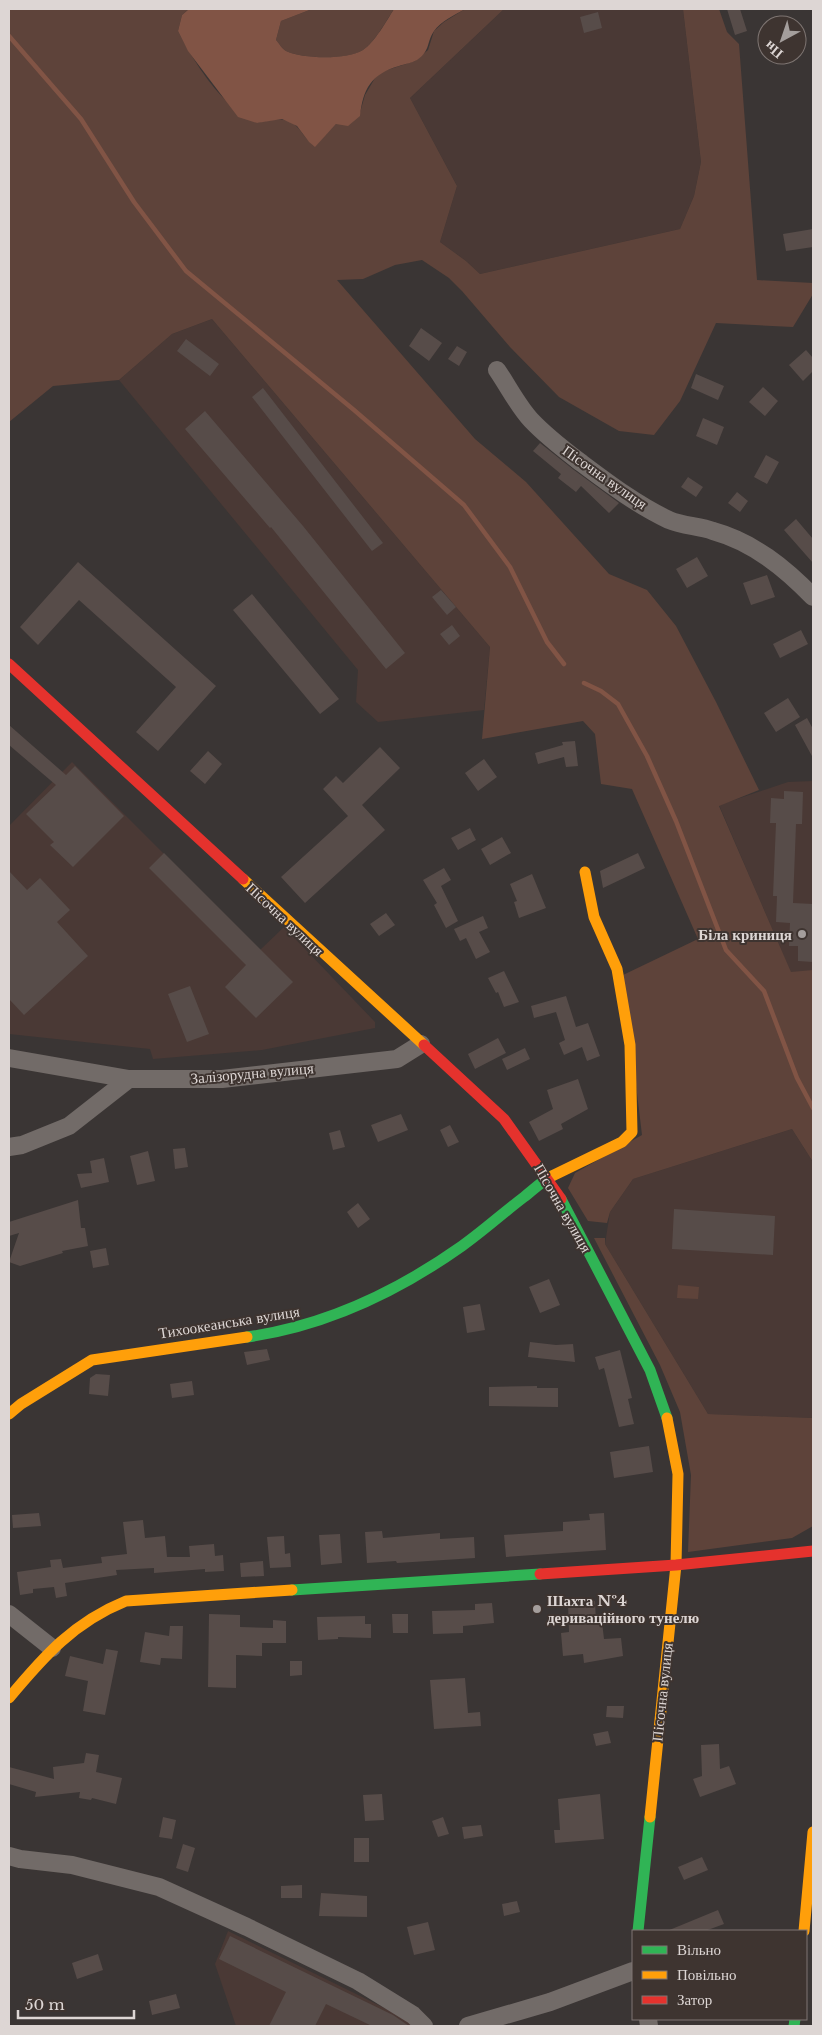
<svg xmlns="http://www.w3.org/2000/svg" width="822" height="2035" viewBox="0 0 822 2035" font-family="'Libre Baskerville',serif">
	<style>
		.built { fill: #4a3935 }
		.green { fill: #5e433a }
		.water { fill: #815445 }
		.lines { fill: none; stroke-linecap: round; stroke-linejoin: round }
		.stream { stroke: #815445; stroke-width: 4.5 }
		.building { fill: #574c49 }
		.street { stroke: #726b68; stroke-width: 18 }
		.fast { stroke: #30b455; stroke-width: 11 }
		.slow { stroke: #ff9f0a; stroke-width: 11 }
		.jam { stroke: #e5322d; stroke-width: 11 }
		.poi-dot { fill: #a49e9c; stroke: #3e3430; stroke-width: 2 }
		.labels { text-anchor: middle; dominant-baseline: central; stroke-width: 4; stroke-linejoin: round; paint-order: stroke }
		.street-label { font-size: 15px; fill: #ddd6d4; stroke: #3e3430 }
		.poi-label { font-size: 15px; font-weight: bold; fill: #ddd6d4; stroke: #3e3430; text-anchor: end }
	</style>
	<rect width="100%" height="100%" fill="#3a3534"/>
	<!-- built -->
	<path class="built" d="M504,9H683L701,162L694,196L680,229L480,274L466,261L440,242L457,186L410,98Z
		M212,319L490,647L484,710L378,722L356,702L358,670L119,380L172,334Z
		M72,762L260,950L284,927L375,1022V1028L262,1050L153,1059L150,1049L9,1034V826Z
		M813,781V989L797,987L719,805L788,782Z
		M792,1129L813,1162V1418L708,1414L605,1244L610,1212L633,1179Z
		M228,1931L409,2020L416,2026H236L215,1964Z"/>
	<!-- green -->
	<path class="green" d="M9,9H189L182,15L178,31C188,52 211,88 228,102C237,110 247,116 257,123C272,120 287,115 299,129C304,135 308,142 315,146L336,124L359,116L365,95L375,78L381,72L415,61L428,50L434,31L444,22L465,9H504L410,98L457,186L440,242L466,261L480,274L680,229L694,196L701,162L683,9H719L727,32L739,44L757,280L813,283V294L793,327L716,323L680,401L654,435L619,431L559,397L510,347L462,291L449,278L422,260L395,265L363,279L337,280L475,439L526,482L609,574L647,590L676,626L716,702L759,790L719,806L791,972L813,970V1162L792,1129L633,1179L610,1212L607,1223L588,1221L568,1188L575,1173L642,1135L623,975L698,939L632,789L601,784L595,734L583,721L482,739L490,647L212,319L172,334L119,380L53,386L9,422Z
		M312,9H394C386,21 375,42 363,50C348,60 303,59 286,51C282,49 279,43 276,40L281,21Z
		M594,1238H605V1244L708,1414L813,1418V1526L792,1538L688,1552L691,1475L680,1412L660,1365Z
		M678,1285L699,1287L698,1299L677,1298Z"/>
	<!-- water -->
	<path class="water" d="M189,9H312L281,21L276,40C279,43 282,49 286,51C303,59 347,60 363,50C375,42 387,20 394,9H465C455,15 441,21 434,31C426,43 431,50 417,60C412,63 404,64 399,66C371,74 363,89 360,116L348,126L336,124L315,147L309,142L297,126L282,119L257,123L238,117L188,51L178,31L182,15Z"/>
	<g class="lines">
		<!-- stream -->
		<path class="stream" d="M9,36L81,119L134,202L186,271L354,410L464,505L510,567L547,642L564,664
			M584,683L601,691L618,704L647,756L676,821L726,950L764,991L797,1078L813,1108"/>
	</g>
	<!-- building -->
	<path class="building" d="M727,9H740L747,31L735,35Z
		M598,12L602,28L584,33L580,17Z
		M813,229V247L786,251L783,234Z
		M421,328L442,343L429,361L409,346Z
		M186,339L219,364L210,376L177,351Z
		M457,346L467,352L459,366L448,359Z
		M806,350L813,358V371L803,381L789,365Z
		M696,374L724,386L718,400L691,388Z
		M763,387L778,401L765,416L749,402Z
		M263,388L383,543L372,551L252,397Z
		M205,411L303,526L405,653L386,669L271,527L270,528L185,429Z
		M703,418L724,427L717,445L696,436Z
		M540,443L574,470L619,503L609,513L581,486L576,492L558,478L561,474L533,451Z
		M766,455L779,462L767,484L754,477Z
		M688,477L703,487L696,497L681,487Z
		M737,492L748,501L740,512L728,503Z
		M796,519L813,539V563L784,530Z
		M697,557L708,576L687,588L676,569Z
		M78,562L216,686L158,751L136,732L176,687L79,600L38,645L20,627Z
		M767,575L775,597L751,605L743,583Z
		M441,590L456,607L447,615L432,597Z
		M252,594L339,699L320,714L233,610Z
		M452,625L460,636L449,645L440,634Z
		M801,630L808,644L780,658L773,644Z
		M788,698L800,717L776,732L764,713Z
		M807,718L813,729V758L795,725Z
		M9,725L66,775L75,766L124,816L73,867L50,845L54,842L26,814L56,785L9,745Z
		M575,741L578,766L566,767L564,757L538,764L535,753L563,745L562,742Z
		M380,747L400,768L362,805L385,830L305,903L281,877L348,816L323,789L336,776L343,783Z
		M208,751L222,764L205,784L190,771Z
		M484,759L497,777L478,791L465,773Z
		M784,791L803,792L802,824H796L793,903L813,904V962L798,961V946H789L790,923L776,922L777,896H773L776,823H770L771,798L784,799Z
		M470,828L476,840L458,850L451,838Z
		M502,837L511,853L490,865L481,849Z
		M164,853L293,982L256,1018L225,987L246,965L149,868Z
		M638,853L645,868L603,888L600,871Z
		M444,868L451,880L441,886L458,921L446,928L434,905L437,903L423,880Z
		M9,871L27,890L40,878L70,910L57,922L88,956L24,1015L9,999Z
		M532,874L546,908L519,918L514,902L517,901L510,884Z
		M386,913L395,925L379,936L370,924Z
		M483,916L488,928L479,932L490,952L476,959L466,938L460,941L454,929Z
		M504,971L519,1002L504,1007L498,992L496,993L488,978Z
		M190,986L209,1034L187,1042L168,994Z
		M566,996L576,1027L588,1023L600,1056L587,1061L582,1047L564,1055L559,1043L565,1040L556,1012L534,1018L531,1006Z
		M498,1038L506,1053L475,1069L468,1054Z
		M525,1048L530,1059L507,1070L502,1059Z
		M578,1079L588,1109L561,1124L563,1129L539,1141L529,1122L553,1109L547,1090Z
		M401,1114L408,1130L378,1142L371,1125Z
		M450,1125L459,1142L448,1147L440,1130Z
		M340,1130L345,1147L333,1150L329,1133Z
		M185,1148L188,1167L175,1169L173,1149Z
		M148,1151L155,1181L137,1185L130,1156Z
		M104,1158L109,1182L81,1188L77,1174L92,1173L90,1161Z
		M78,1200L81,1228H85L88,1246L62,1251L63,1253L20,1266L9,1262L19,1233L9,1236V1222Z
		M358,1203L370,1219L358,1228L347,1212Z
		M674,1209L775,1216L773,1255L672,1249Z
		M106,1248L109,1265L93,1268L90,1251Z
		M549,1279L560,1305L540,1313L529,1287Z
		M480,1304L485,1330L467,1333L463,1307Z
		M530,1342L556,1345L573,1344L575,1362L528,1357Z
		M267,1349L270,1360L247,1365L244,1352Z
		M620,1350L632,1398L628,1399L634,1424L619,1427L604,1368L599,1370L595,1357Z
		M96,1374L110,1375L108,1396L89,1394L90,1378Z
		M192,1381L194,1395L172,1398L170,1384Z
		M537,1386V1388H558V1407L489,1406V1387Z
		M649,1446L653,1472L614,1478L610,1452Z
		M39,1513L41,1526L13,1528L12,1515Z
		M604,1513L606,1550L506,1557L504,1535L563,1531V1522L590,1520L589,1514Z
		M143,1520L145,1538L165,1536L167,1557H190L189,1546L214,1544L215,1556L223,1555L224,1571L205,1572V1569L154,1573V1568L116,1570L117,1575L65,1583L67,1596L56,1598L54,1587L33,1589V1593L20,1595L17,1572L51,1567L50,1560L61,1559L63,1568L102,1563L101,1557L127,1554L123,1522Z
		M382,1531L383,1538L440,1533V1539L474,1537L475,1558L397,1563L396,1561L367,1563L365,1532Z
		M340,1534L342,1563L321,1565L319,1535Z
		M284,1536L285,1554L290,1553L291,1567L270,1568L267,1537Z
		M263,1561L264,1576L241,1577L240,1563Z
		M595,1601L596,1623L602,1622L604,1639L621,1638L623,1656L584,1663L583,1654L563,1656L561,1633L569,1632L568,1603Z
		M492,1603L494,1623L463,1626V1633L433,1634L432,1611L475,1610V1604Z
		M209,1614L240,1615V1627L273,1628V1620L286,1621V1643H262V1656L236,1655V1688L208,1687Z
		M392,1614H408V1633H393Z
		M365,1616V1624H371V1638L338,1637V1639L318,1640L317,1617Z
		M170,1626H183L182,1659L161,1658L160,1665L140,1662L145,1632L169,1636Z
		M106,1649L118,1651L105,1715L83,1711L88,1681L65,1676L70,1656L103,1664Z
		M290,1661H302V1675L290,1676Z
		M465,1678L468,1713L480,1712L481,1726L434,1729L430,1680Z
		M607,1706H624L623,1718L606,1717Z
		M608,1731L611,1743L596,1746L593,1734Z
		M719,1744L720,1769L729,1766L736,1784L700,1797L693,1779L702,1776L701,1745Z
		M86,1753L99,1755L96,1772L122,1778L116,1804L92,1798L91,1800L79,1798L80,1792L35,1797L36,1792L9,1784V1767L54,1779L53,1767L84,1763Z
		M382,1794L384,1820L365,1821L363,1795Z
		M600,1794L604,1839L555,1843L554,1830H560L558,1799Z
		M163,1817L176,1820L172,1839L159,1837Z
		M443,1817L449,1834L438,1837L432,1821Z
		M481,1825L483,1836L464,1839L462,1827Z
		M354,1838H369V1862H354Z
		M183,1844L195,1848L188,1872L176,1868Z
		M702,1857L708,1870L684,1880L678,1867Z
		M302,1885V1898H281V1886Z
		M321,1893L367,1896V1917L319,1916Z
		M517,1901L520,1912L504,1916L502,1904Z
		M718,1910L724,1924L705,1931H667Z
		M428,1922L435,1950L414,1955L407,1927Z
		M230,1936L393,2015L409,2026H372L326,2004L315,2026H269L286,1992L219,1959Z
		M98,1954L103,1970L77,1979L72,1963Z
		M176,1994L180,2008L152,2015L149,2001Z"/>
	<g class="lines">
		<!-- street -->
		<path class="street" d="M497,370C508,386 518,406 531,420C546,436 563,449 580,462C608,483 637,505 669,520C683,526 699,526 713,531C753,542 785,568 813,597
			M9,1058L129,1079
			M9,1147L22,1145L69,1126L129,1079H222L397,1059L421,1044
			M9,1614L52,1648
			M9,1856L20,1859L72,1865L159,1887L247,1927L358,1981L413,2015L424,2026
			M648,2019L649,2026
			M468,2026L550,2002L633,1971"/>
		<!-- fast -->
		<path class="fast" d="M561,1199L650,1370L667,1418
			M247,1337C325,1326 397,1292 462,1246C483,1231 503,1213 524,1197C533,1190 542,1181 552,1176
			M292,1590L540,1574
			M638,1931L650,1817
			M794,2026L795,2019"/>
		<!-- slow -->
		<path class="slow" d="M243,879L424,1045
			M552,1176L622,1142L632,1132L630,1045L617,969L594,917L585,872
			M9,1414L21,1404L92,1360L247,1337
			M9,1698C44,1656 74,1622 126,1601L292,1590
			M650,1817L676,1565L678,1474L667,1418
			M804,1931L813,1832"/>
		<!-- jam -->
		<path class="jam" d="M9,664L243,879
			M424,1045L504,1119L561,1199
			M540,1574L676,1565L813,1551"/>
	</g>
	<!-- markers -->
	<g class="poi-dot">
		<circle cx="802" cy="934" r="5"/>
		<circle cx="537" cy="1609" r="5"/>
	</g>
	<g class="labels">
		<!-- street labels -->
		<g class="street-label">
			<text transform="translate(605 477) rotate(35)">Пісочна вулиця</text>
			<text transform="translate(285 919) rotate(43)">Пісочна вулиця</text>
			<text transform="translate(252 1073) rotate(-5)">Залізорудна вулиця</text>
			<text transform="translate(563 1208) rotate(60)">Пісочна вулиця</text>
			<text transform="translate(229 1322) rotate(-9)">Тихоокеанська вулиця</text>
			<text transform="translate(662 1692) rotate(-84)">Пісочна вулиця</text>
		</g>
		<!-- poi labels -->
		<g class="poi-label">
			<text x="792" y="934">Біла криниця</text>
			<text x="547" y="1600" text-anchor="start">Шахта №4<tspan x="547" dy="17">дериваційного тунелю</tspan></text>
		</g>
	</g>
	<!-- border -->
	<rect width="822" height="2035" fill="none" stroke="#ddd6d4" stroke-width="20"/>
	<!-- legend -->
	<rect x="632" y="1930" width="175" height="90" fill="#3e3430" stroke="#7e7572"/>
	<rect x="642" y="1946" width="25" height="8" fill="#30b455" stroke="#7e7572"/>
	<text x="677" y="1955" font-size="15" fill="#ddd6d4">Вільно</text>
	<rect x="642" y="1971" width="25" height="8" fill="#ff9f0a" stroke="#7e7572"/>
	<text x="677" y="1980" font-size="15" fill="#ddd6d4">Повільно</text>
	<rect x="642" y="1996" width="25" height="8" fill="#e5322d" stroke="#7e7572"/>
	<text x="677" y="2005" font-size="15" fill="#ddd6d4">Затор</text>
	<!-- north arrow -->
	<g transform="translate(782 40) rotate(220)"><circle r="24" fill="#3e3430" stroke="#7e7572"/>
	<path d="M0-4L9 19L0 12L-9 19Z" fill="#a49e9c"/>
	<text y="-8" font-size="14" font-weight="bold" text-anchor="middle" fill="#ddd6d4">Пн</text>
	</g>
	<!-- scale -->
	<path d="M18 2010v8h116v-8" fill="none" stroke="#ddd6d4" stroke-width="2.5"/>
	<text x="25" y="2010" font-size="15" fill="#ddd6d4" stroke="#3e3430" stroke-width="4" paint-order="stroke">50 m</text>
</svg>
